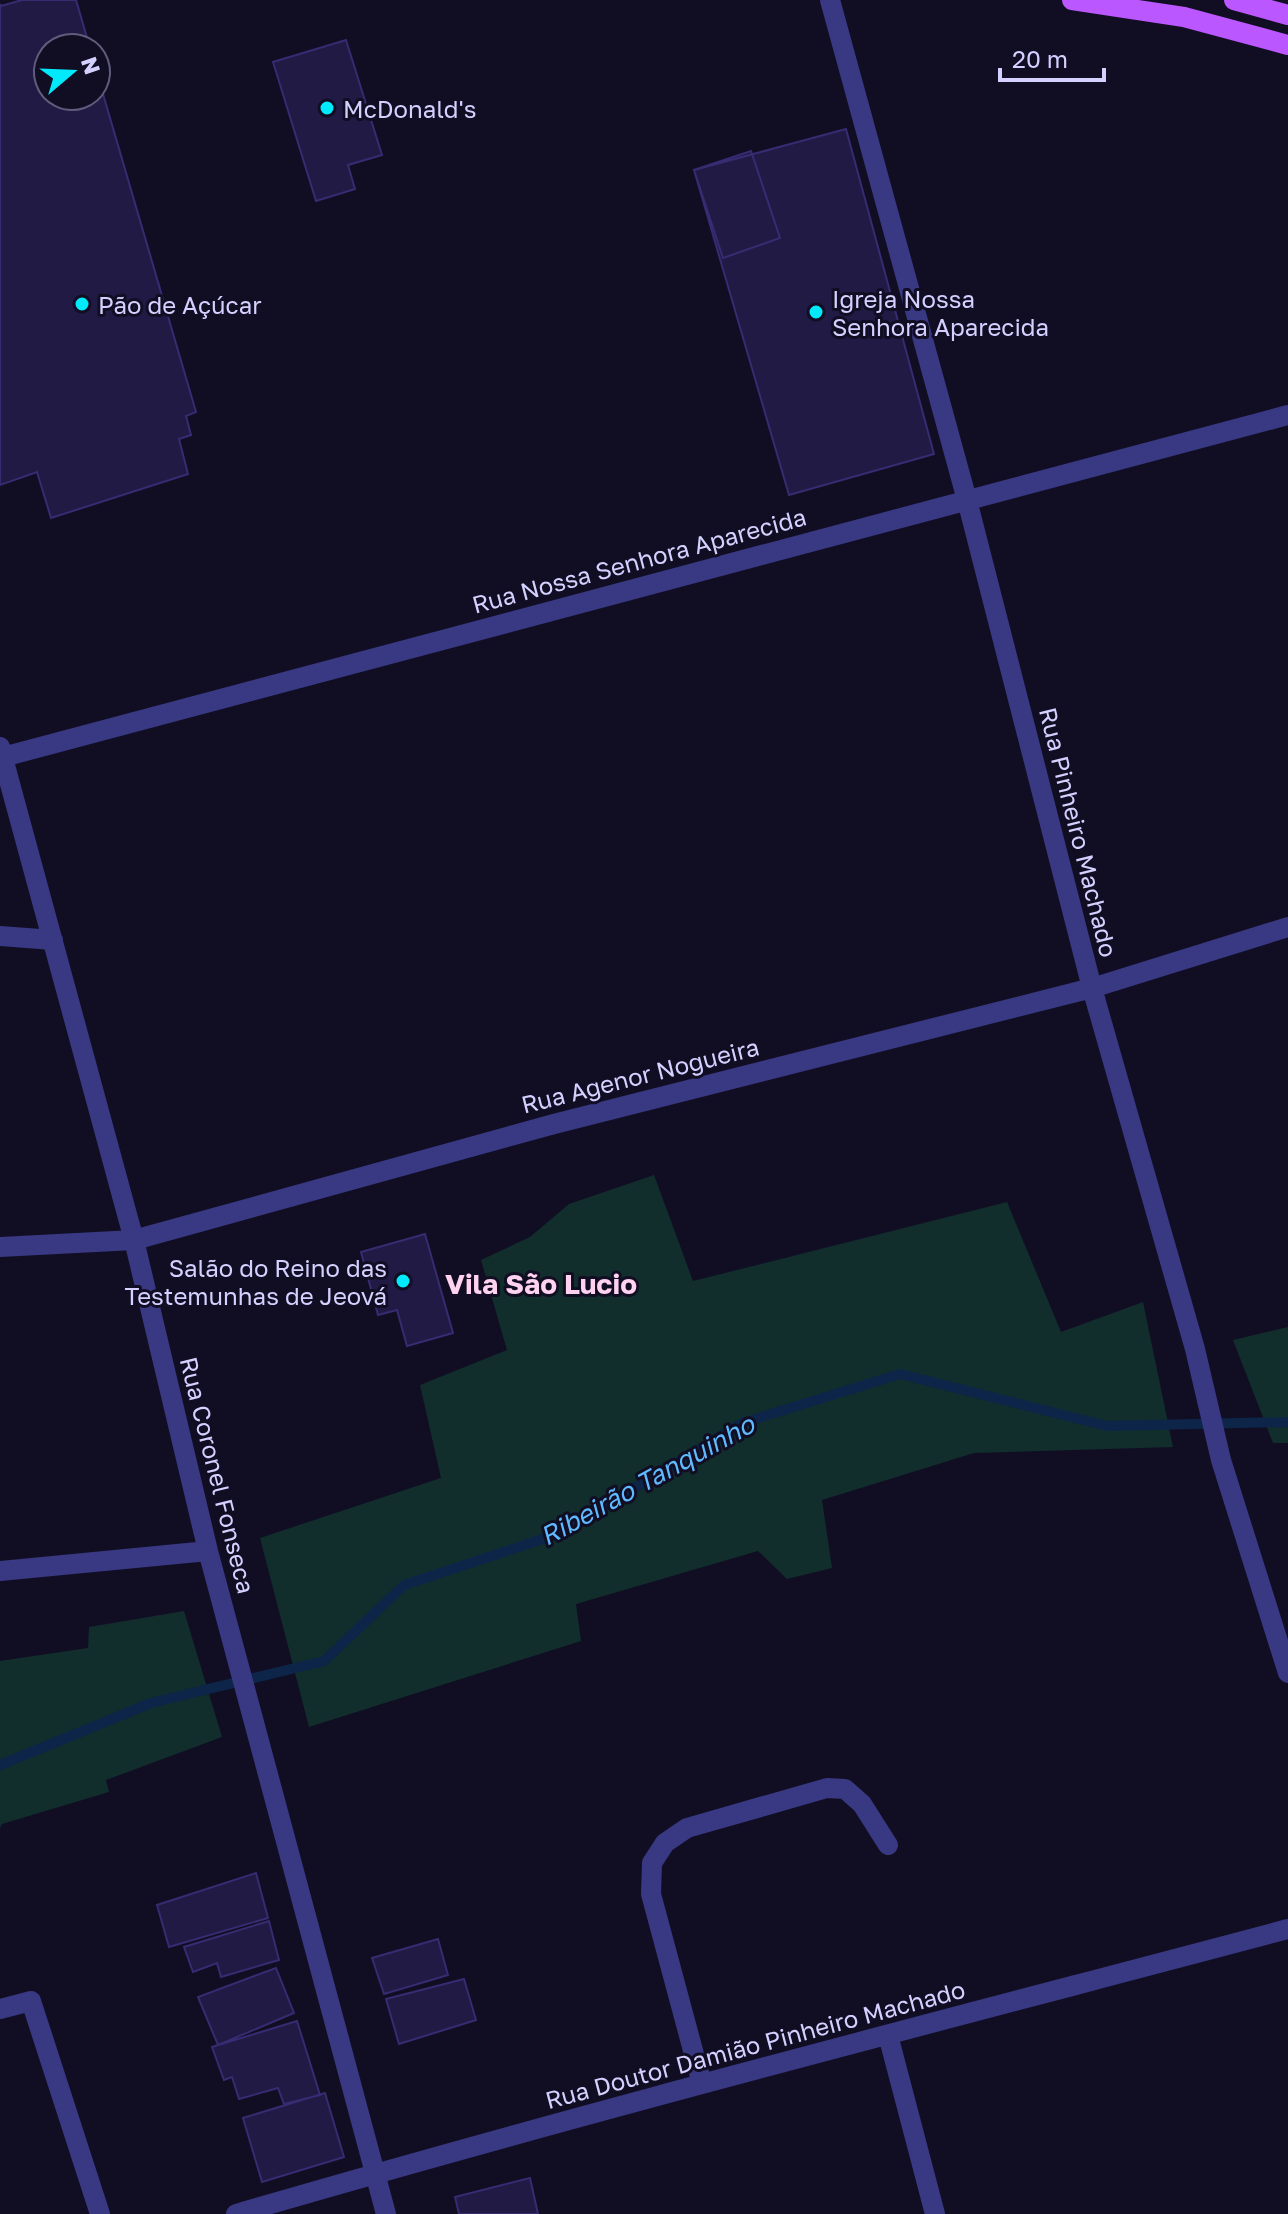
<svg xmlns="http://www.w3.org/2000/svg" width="1288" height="2214" viewBox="0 0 1288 2214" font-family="'Golos Text',sans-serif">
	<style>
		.green { fill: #112e2c }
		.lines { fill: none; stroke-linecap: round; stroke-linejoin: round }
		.stream { stroke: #0c2549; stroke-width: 10 }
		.building { fill: #211a45; stroke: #372b71; stroke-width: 2 }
		.minor { stroke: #393883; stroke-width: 20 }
		.major { stroke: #bb57ff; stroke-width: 20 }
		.poi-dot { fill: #00eafb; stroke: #110e24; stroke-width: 3 }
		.labels { text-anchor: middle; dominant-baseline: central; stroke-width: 6; stroke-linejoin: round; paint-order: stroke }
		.poi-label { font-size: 24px; fill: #d4d0ff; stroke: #110e24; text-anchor: start }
		.street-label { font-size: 24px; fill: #d4d0ff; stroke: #110e24 }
		.water-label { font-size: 26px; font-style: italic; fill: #5eb9ff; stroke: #110e24 }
		.quarter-label { font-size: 28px; font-weight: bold; fill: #ffd2f0; stroke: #110e24 }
	</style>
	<rect width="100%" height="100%" fill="#110e24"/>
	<!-- green -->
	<path class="green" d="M654,1175L693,1281L1007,1202L1061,1332L1143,1302L1173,1447L974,1453L822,1500L832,1568L787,1579L758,1551L576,1604L581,1641L309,1727L260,1538L441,1478L420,1385L507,1350L481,1260L530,1237L569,1204Z
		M1288,1327V1443H1273L1233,1340Z
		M184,1611L222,1737L106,1780L109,1792L2,1824L0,1828V1661L88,1648L89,1627Z"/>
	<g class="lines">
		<!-- stream -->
		<path class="stream" d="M0,1765L151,1703L324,1661L404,1585L558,1534L742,1423L900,1374L1107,1426L1288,1422"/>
	</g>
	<!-- building -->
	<path class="building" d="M22,0H76L90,48H48V96H96V70L196,412L186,416L191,435L179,439L188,474L51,518L37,472L0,485V4L1,6Z
		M346,40L382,155L348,165L355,189L316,201L273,62Z
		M846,129L934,454L789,495L694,170Z
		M751,151L780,238L723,258L694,170Z
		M425,1234L453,1333L407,1346L397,1310L378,1315L361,1252Z
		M256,1873L268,1918L169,1947L157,1905Z
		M269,1921L279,1960L221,1977L217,1963L193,1972L184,1947Z
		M438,1939L448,1975L384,1994L372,1958Z
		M276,1968L294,2013L218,2045L198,1997Z
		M464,1979L476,2020L399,2044L386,1999Z
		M297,2021L320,2095L284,2104L278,2088L239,2099L232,2077L224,2080L212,2047Z
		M325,2093L344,2157L262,2182L243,2118Z
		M530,2178L538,2214H459L455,2197Z"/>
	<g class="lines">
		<!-- minor -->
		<path class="minor" d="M830,0L967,500L1092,988L1195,1349L1221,1460L1288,1673
			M0,747L134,1240L208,1551L386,2214
			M3,757L1288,415
			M0,936L53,940
			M0,1247L134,1240L554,1124L1092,988L1288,927
			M0,1571L208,1551
			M0,2009L31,2001L100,2214
			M888,2035L935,2214
			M702,2084L651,1894L652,1863L665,1843L687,1828L827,1788L845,1789L862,1804L888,1845
			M236,2214C585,2112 937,2022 1288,1929"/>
		<!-- major -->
		<path class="major" d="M1072,0L1184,17L1288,45
			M1234,0L1288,15"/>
	</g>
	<!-- markers -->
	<g class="poi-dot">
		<circle cx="327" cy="108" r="8"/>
		<circle cx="82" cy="304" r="8"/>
		<circle cx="816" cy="312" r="8"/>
		<circle cx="403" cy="1281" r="8"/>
	</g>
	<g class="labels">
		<!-- poi labels -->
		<g class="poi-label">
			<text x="343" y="108">McDonald's</text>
			<text x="832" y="298">Igreja Nossa<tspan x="832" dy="28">Senhora Aparecida</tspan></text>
			<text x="98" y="304">Pão de Açúcar</text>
			<text x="387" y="1267" text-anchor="end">Salão do Reino das<tspan x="387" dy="28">Testemunhas de Jeová</tspan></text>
		</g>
		<!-- street labels -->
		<g class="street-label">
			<text transform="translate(639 560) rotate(-15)">Rua Nossa Senhora Aparecida</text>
			<text transform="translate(1079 832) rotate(76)">Rua Pinheiro Machado</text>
			<text transform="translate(640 1075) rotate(-14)">Rua Agenor Nogueira</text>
			<text transform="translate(218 1475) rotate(76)">Rua Coronel Fonseca</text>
			<text transform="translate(755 2044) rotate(-15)">Rua Doutor Damião Pinheiro Machado</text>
		</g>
		<!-- water labels -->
		<g class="water-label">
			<text transform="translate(647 1480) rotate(-29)">Ribeirão Tanquinho</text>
		</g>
		<!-- quarter labels -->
		<g class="quarter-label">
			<text x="541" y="1283">Vila São Lucio</text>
		</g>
	</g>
	<!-- north arrow -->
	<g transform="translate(72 72) rotate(71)"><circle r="38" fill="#110e24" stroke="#5f5c7c" stroke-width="2"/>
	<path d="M0-6L14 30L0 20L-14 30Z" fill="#00eafb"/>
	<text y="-12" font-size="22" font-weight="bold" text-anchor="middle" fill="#d4d0ff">N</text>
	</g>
	<!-- scale -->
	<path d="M1000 68v12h104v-12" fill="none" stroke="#d4d0ff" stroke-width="4"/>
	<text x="1012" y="68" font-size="24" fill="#d4d0ff" stroke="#110e24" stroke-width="6" paint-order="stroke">20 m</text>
</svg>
